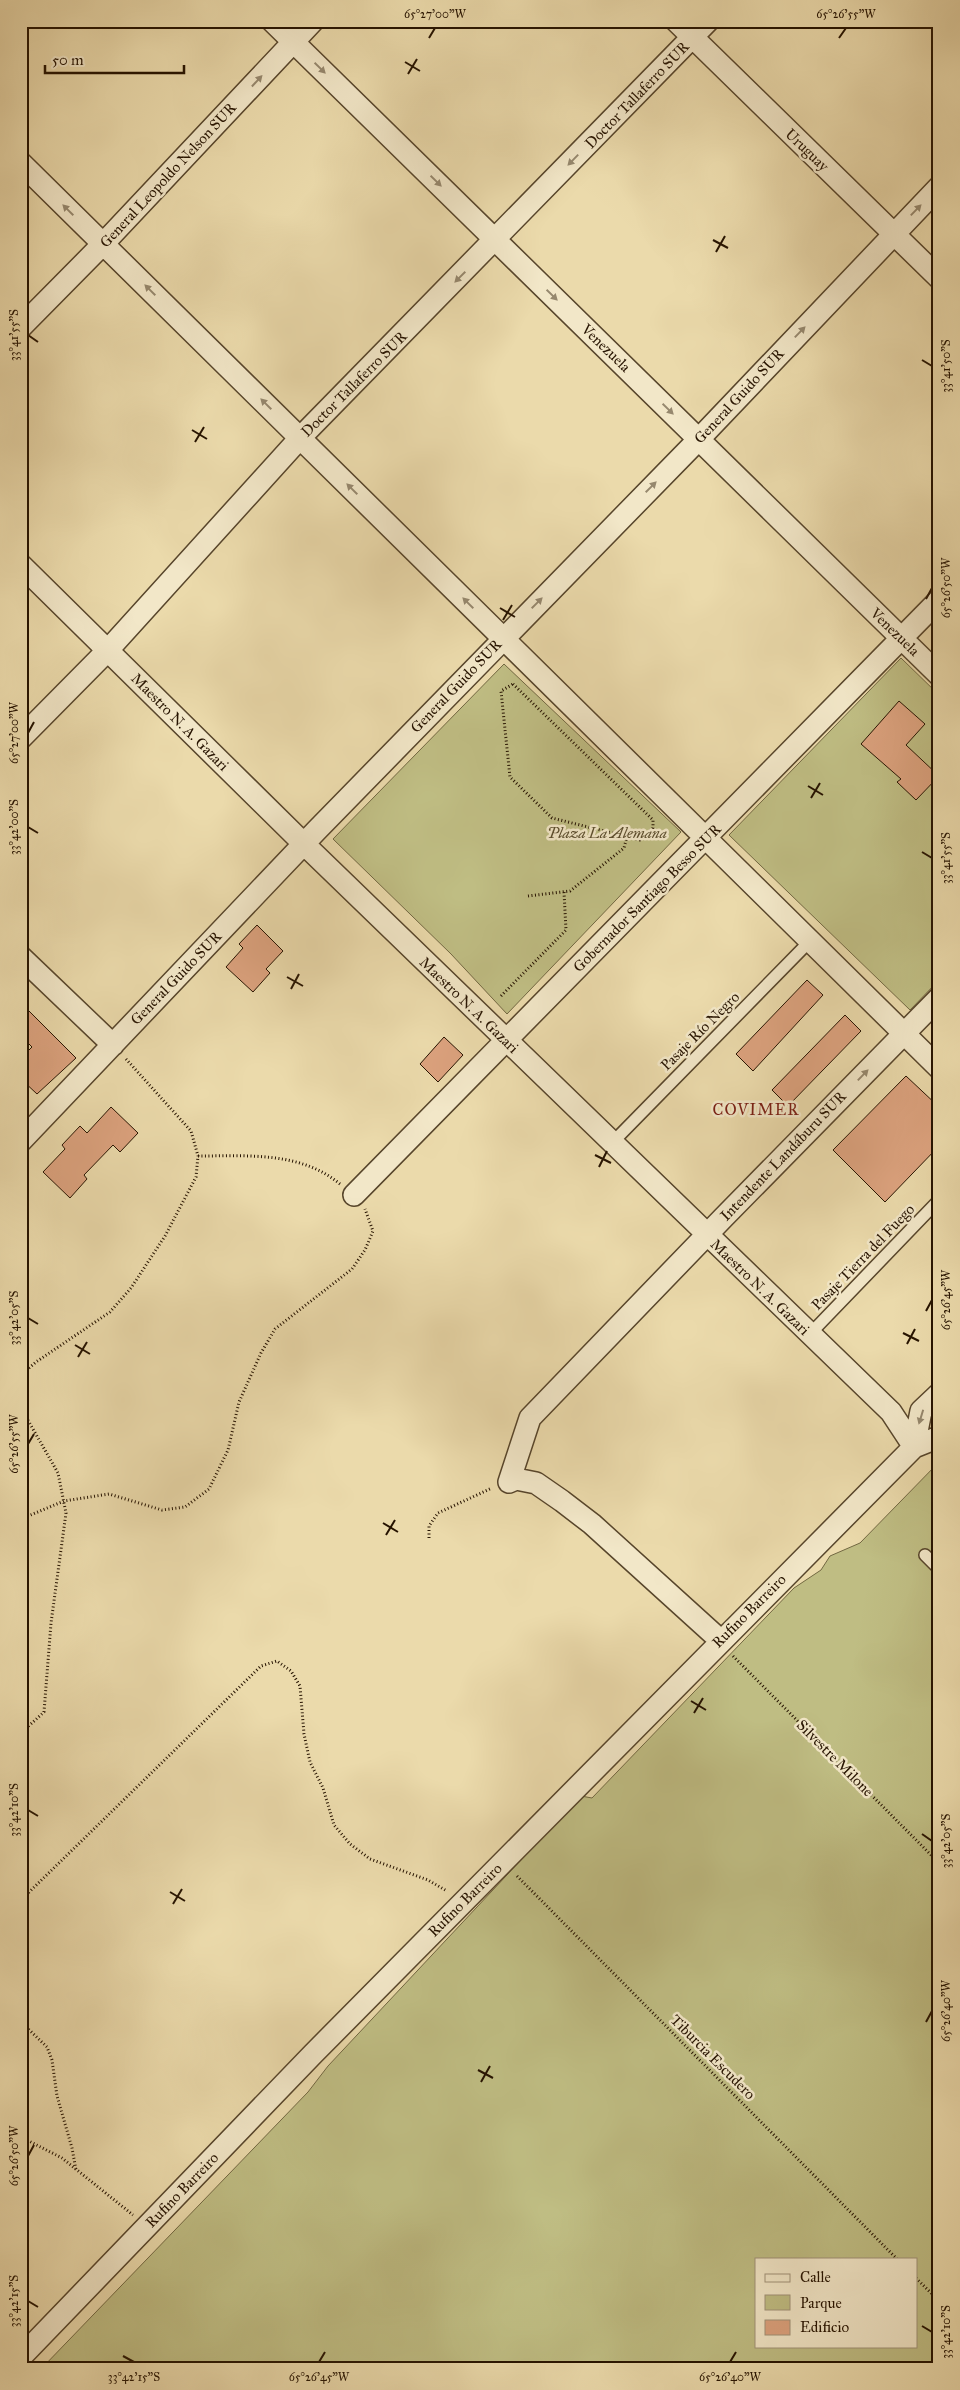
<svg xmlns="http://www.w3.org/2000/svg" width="960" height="2390" viewBox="0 0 960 2390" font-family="'IM FELL Great Primer',serif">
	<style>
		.green { fill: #bfbd83; stroke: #726842; fill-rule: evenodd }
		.building { fill: #dca27e; stroke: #261300 }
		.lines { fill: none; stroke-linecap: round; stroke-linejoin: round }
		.service-casing { stroke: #57452b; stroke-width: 14 }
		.minor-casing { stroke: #57452b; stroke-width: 24 }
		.path { stroke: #261300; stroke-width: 3; stroke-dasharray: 1 2.5; stroke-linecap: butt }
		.service { stroke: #f2e7c8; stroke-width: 11 }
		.minor { stroke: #f2e7c8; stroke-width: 21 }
		.oneway { fill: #96886e }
		.ticks { fill: none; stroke: #261300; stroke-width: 2 }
		.labels { text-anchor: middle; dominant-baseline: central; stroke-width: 5; stroke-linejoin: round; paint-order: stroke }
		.street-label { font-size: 15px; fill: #261300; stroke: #f2e7c8 }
		.park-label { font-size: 15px; font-style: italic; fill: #5c4e2e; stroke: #f2e7c8 }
		.neighbourhood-label { font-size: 16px; letter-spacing: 1px; fill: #7a1f14; stroke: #f2e7c8 }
		.neatline { fill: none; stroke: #261300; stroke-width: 2 }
		.ticks-label { font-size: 12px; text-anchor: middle; fill: #261300 }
	</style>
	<rect width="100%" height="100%" fill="#ebdaab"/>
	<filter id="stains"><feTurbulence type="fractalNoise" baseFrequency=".004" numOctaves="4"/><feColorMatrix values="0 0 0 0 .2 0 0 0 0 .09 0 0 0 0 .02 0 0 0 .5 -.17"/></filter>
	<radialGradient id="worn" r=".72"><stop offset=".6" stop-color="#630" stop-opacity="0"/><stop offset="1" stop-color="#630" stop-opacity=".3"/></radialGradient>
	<!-- green -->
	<path class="green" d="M901,658L939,695V980L910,1010L729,835Z
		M504,664L681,832L507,1014L451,954L333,839Z
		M939,1462V2369H41L308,2092L328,2066L581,1796L592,1798L794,1588L821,1570L830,1556L860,1543ZM756,2259H916V2346H756Z"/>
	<!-- building -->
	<path class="building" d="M899,701L925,724L906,745L939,776L916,800L897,782L901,779L861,744Z
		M257,925L283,951L266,969L270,973L253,992L226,967L243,948L239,944Z
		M807,980L823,995L753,1071L736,1054Z
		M21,1003L76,1058L37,1094L21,1079V1058L32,1047L21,1036Z
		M845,1015L861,1031L788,1106L772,1090Z
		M444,1037L463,1055L438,1082L420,1064Z
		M906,1076L939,1107V1146L885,1202L833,1150Z
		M111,1107L138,1133L120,1152L113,1145L84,1175L87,1179L70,1198L43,1172L65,1149L62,1145L80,1126L87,1133Z"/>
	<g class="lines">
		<!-- service casing -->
		<g class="service-casing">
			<path id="service" d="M612,1143L810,941
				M809,1335L939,1200
				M925,1555L939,1569"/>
		</g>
		<!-- minor casing -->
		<g class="minor-casing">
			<path id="minor" d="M272,21L939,675
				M676,21L939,278
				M21,163L939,1068
				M21,327L103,244L313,21
				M21,565L304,844L891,1412L914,1447
				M21,738L108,650L300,438L708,21
				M21,957L113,1045
				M21,1141L316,831L699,439L939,187
				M354,1195L939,600
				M914,1447L921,1411L939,1394
				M509,1482L530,1418L723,1218L939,998
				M509,1482L516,1479L536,1483L562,1501L592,1524L720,1640
				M21,2357L313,2054L914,1447L939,1437"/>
		</g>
		<!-- path -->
		<path class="path" d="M513,684L653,820V828L640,840L552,818L510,777L501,691Z
			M528,896L570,891L624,848L627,837
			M501,996L566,930L564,892
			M198,1156C247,1156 300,1151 340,1184
			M21,1375L36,1362L110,1312L131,1288L165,1236L196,1177L198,1156L191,1131L126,1059
			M21,1408L58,1473L66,1513L51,1623L44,1712L21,1733
			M21,1519L64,1501L109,1494L162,1510L185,1507L209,1489L228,1450L239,1402L261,1353L275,1329L352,1269L365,1250L373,1231L365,1209
			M429,1538V1526L438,1513L492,1488
			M733,1656L939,1863
			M517,1876L897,2259
			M21,1900L261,1666L277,1661L291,1671L300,1686L304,1734L310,1762L323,1788L334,1825L350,1844L370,1859L428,1880L447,1891
			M21,2022L47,2047L52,2060L57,2096L72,2148L76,2170
			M21,2137L62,2158L133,2215
			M916,2278L939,2301"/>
		<!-- service -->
		<use href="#service" class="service"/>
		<!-- minor -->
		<use href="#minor" class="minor"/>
	</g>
	<!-- one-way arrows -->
	<defs><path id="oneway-solid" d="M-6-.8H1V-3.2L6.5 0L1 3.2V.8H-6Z" transform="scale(1.25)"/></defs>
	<g class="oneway">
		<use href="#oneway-solid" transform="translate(320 68) rotate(44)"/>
		<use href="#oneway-solid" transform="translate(257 81) rotate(-47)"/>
		<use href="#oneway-solid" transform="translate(573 160) rotate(134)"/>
		<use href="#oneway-solid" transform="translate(436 181) rotate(44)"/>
		<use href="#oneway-solid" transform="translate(68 210) rotate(-135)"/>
		<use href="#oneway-solid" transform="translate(916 210) rotate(-46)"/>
		<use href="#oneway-solid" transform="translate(460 277) rotate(135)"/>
		<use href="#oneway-solid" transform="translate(150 290) rotate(-135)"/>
		<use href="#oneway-solid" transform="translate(552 295) rotate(44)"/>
		<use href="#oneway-solid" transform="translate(800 332) rotate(-46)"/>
		<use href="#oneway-solid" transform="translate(266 404) rotate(-135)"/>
		<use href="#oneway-solid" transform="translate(668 409) rotate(44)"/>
		<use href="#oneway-solid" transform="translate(651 487) rotate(-45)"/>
		<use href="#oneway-solid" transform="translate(352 489) rotate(-135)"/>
		<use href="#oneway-solid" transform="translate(468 603) rotate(-135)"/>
		<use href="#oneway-solid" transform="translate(537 603) rotate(-45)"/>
		<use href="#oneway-solid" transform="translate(863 1075) rotate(-46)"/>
		<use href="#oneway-solid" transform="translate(921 1417) rotate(107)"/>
	</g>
	<!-- ticks -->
	<path class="ticks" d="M429,38L435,28M839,38L846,28M405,62L420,71M408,74L417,59M713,240L728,248M716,252L725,236M28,335L38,342M922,360L932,366M192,430L207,439M195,442L204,427M926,599L932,588M500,608L515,617M503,620L512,605M28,733L34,722M808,786L823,795M811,798L820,783M28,827L38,833M922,852L932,858M287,977L303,986M291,989L299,974M595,1155L611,1163M599,1167L607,1151M926,1311L932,1300M28,1318L38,1324M903,1333L919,1341M907,1344L915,1329M75,1345L90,1354M78,1357L87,1342M28,1444L34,1434M383,1523L398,1532M386,1535L395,1520M691,1701L706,1710M694,1713L703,1698M28,1810L38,1816M922,1834L932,1841M170,1892L185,1901M173,1904L182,1889M926,2022L932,2011M478,2070L493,2078M481,2082L490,2066M28,2156L34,2145M28,2301L38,2307M922,2326L932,2332M123,2356L134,2362M319,2362L325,2352M730,2362L736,2352"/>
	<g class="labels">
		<!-- street labels -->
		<g class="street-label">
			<text transform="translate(637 95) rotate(-46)">Doctor Tallaferro SUR</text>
			<text transform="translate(807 150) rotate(44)">Uruguay</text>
			<text transform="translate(168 175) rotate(-47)">General Leopoldo Nelson SUR</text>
			<text transform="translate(606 348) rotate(44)">Venezuela</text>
			<text transform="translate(354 384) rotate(-45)">Doctor Tallaferro SUR</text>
			<text transform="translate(739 396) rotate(-47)">General Guido SUR</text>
			<text transform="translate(895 632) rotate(44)">Venezuela</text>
			<text transform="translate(456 686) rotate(-46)">General Guido SUR</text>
			<text transform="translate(180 722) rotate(45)">Maestro N. A. Gazari</text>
			<text transform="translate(647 898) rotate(-45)">Gobernador Santiago Besso SUR</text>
			<text transform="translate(176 978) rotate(-46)">General Guido SUR</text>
			<text transform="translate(469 1005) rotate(44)">Maestro N. A. Gazari</text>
			<text transform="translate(700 1031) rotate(-45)">Pasaje Río Negro</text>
			<text transform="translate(783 1156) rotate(-46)">Intendente Landáburu SUR</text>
			<text transform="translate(863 1257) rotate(-46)">Pasaje Tierra del Fuego</text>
			<text transform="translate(760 1287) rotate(44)">Maestro N. A. Gazari</text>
			<text transform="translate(749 1611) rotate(-45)">Rufino Barreiro</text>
			<text transform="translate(835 1758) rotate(45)">Silvestre Milone</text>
			<text transform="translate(465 1900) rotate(-45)">Rufino Barreiro</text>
			<text transform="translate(713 2057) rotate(45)">Tiburcia Escudero</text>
			<text transform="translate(182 2190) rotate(-46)">Rufino Barreiro</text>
		</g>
		<!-- park labels -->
		<g class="park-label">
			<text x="607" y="833">Plaza La Alemana</text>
		</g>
		<!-- neighbourhood labels -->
		<g class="neighbourhood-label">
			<text x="756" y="1109">COVIMER</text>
		</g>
	</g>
	<!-- margin -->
	<rect width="960" height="2390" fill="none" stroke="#ebdaab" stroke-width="55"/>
	<!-- legend -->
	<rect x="755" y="2258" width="162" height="90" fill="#f2e7c8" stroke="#a09278"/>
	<rect x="765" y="2274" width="25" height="8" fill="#f2e7c8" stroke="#a09278"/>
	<text x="800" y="2282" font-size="15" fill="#261300">Calle</text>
	<rect x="765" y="2295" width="25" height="15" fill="#bfbd83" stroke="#a09278"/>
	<text x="800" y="2308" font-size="15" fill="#261300">Parque</text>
	<rect x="765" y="2320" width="25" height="15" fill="#dca27e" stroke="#a09278"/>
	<text x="800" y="2332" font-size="15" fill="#261300">Edificio</text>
	<!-- scale -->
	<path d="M45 65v8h139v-8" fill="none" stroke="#261300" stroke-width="2.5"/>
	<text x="52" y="65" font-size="15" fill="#261300" stroke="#f2e7c8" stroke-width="4" paint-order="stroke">50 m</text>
	<rect x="28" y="28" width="904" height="2334" class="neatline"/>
	<g class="ticks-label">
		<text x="435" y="18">65°27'00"W</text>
		<text x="846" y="18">65°26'55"W</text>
		<text transform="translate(14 335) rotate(-90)" y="4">33°41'55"S</text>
		<text transform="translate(946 366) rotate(-90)" y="4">33°41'50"S</text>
		<text transform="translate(946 588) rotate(-90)" y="4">65°26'50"W</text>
		<text transform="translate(14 733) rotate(-90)" y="4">65°27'00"W</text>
		<text transform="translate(14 827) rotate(-90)" y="4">33°42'00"S</text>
		<text transform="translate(946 858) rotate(-90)" y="4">33°41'55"S</text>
		<text transform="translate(946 1300) rotate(-90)" y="4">65°26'45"W</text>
		<text transform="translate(14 1318) rotate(-90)" y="4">33°42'05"S</text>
		<text transform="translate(14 1444) rotate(-90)" y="4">65°26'55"W</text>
		<text transform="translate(14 1810) rotate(-90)" y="4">33°42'10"S</text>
		<text transform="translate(946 1841) rotate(-90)" y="4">33°42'05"S</text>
		<text transform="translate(946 2011) rotate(-90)" y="4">65°26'40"W</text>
		<text transform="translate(14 2156) rotate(-90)" y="4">65°26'50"W</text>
		<text transform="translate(14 2301) rotate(-90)" y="4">33°42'15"S</text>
		<text transform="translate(946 2332) rotate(-90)" y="4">33°42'10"S</text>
		<text x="134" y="2381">33°42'15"S</text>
		<text x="319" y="2381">65°26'45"W</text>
		<text x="730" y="2381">65°26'40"W</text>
	</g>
	<rect width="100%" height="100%" filter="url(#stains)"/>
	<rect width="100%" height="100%" fill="url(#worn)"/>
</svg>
